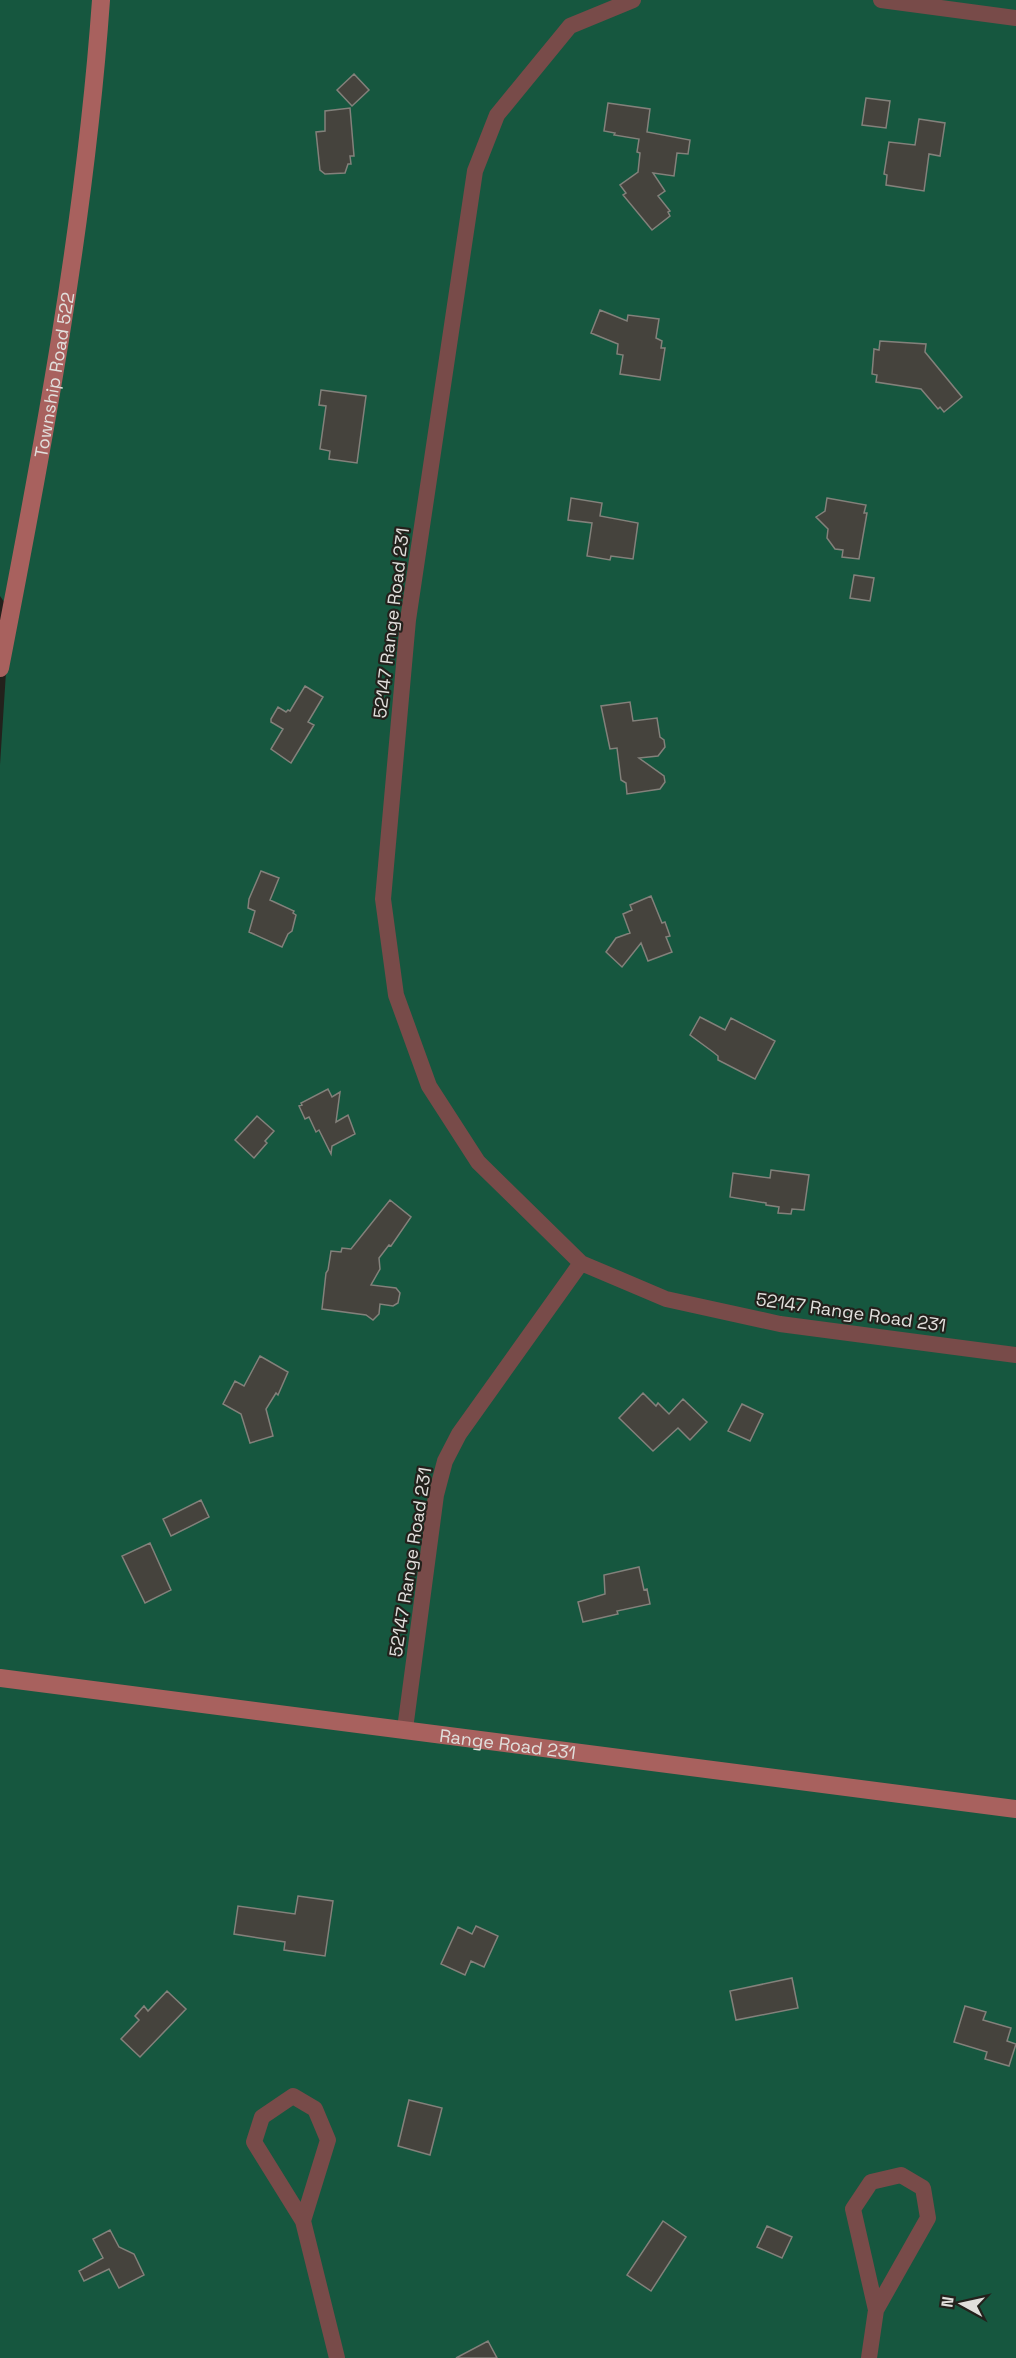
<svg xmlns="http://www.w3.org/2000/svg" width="1016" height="2358" viewBox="0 0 1016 2358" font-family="'Space Grotesk',sans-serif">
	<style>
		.forest { fill: #16573f }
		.building { fill: #45433d; stroke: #83817b; stroke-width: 1.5 }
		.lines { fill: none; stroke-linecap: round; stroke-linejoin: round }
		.street { stroke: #784b49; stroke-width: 16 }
		.secondary { stroke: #a8615e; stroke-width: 18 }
		.labels { text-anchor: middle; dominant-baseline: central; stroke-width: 4.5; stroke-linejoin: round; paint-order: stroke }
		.street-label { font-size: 18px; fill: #e1dfdc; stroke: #23211c }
	</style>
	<rect width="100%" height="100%" fill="#23211c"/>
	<!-- forest -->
	<path class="forest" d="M0,0H1016V2358H0V765L10,610L0,596Z"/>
	<!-- building -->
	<path class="building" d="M354,74L369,90L352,106L337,90Z
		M866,98L890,101L886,128L862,125Z
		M608,103L650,109L647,132L690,140L688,154L677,153L674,176L653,173L665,191L658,196L670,211L668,212L670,216L652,230L623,195L626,193L620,185L638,172L640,153L637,152L639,139L614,135L615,133L604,131Z
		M350,108L354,156H350L351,164H348L345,173L325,174L320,170L316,132L325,131V111Z
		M919,119L945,123L940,156L929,154L924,191L886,185L887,175L884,174L889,142L915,145Z
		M600,310L627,321L628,315L659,319L656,338L662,341L661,348H665L660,380L620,374L623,355L617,354L618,344L591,333Z
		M880,341L926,344L925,352L962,397L944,412L940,407L938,409L921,389L876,382L877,375L872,374L873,362L874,349L879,350Z
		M321,390L366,396L357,463L329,459L330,451L320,449L326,406L319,405Z
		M571,498L602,503L600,516L638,523L633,559L611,556L610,560L587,556L592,523L568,520Z
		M827,498L866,505L864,513H867L859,559L842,557L843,550L835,549L827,538L828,529L816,517L825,511Z
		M854,575L874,578L870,601L850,598Z
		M305,686L323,697L308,722L314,725L291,763L271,749L283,729L271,722V719L278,707L286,712L288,710L290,711Z
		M630,702L633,721L657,718L660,737L664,740L665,747L658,756L639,758L664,776L665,782L660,789L627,794L626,783L621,780L617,748L610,749L601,706Z
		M261,871L279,878L270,900L294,911L293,913L296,915L292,931L288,934L282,947L249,932L255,911L248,908L249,899Z
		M651,896L662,923L665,922L670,936L666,937L672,952L648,961L641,943L622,967L606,952L616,938L630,933L623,914L632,910L630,905Z
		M700,1017L725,1030L731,1018L775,1041L755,1079L718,1060V1056L713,1052L690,1035Z
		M328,1089L332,1097L340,1092L336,1122L348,1115L355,1134L332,1146L331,1154L319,1130L316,1132L309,1117L305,1119L299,1106L302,1105L301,1103Z
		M257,1116L274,1131L265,1141L267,1143L254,1158L235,1140Z
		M771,1170L809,1175L804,1210L792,1209L791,1214L778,1213L779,1207L766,1205V1203L730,1197L733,1173L770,1178Z
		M390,1200L411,1217L391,1246L389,1245L379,1258L380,1269L371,1285L396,1288L400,1293L398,1303L393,1306L380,1304L379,1314L373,1320L366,1315L322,1309L326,1273L328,1270L331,1251L341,1252L342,1248L351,1249Z
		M260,1356L288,1372L278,1395L276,1393L266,1409L273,1436L250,1443L241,1414L223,1404L235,1381L244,1386Z
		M643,1393L656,1406L658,1403L669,1414L683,1399L707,1422L690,1440L678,1428L653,1451L619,1418Z
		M742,1404L763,1414L750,1441L728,1431Z
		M201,1500L209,1517L171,1536L163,1519Z
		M150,1543L171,1590L145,1603L122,1556Z
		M639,1567L644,1590L647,1589L650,1604L617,1611L618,1614L583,1622L578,1602L605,1594L604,1575Z
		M298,1896L333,1901L325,1956L284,1950L285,1942L234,1934L238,1906L295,1914Z
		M476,1926L498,1936L484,1967L471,1961L465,1975L441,1964L458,1927L472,1934Z
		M792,1978L798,2008L736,2020L730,1991Z
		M167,1991L186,2009L140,2057L121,2039L139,2020L135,2016L144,2006L148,2011Z
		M965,2006L986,2012L983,2020L1011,2028L1007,2041L1016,2044L1009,2066L985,2059L987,2052L954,2042Z
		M409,2100L442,2108L430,2155L398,2146Z
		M663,2221L686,2237L651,2291L627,2275Z
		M767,2226L792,2237L782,2258L757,2247Z
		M110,2230L119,2247L134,2254L144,2275L119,2288L109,2269L84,2281L79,2271L103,2258L93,2239Z
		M488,2341L497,2358H456Z"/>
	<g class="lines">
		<!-- street -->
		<path class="street" d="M633,0L570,26L497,115L475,171L408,620L383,899L396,995L429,1086L478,1162L581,1263L666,1299L780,1324L1016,1355
			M881,0L1016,18
			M405,1729L436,1495L445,1461L459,1434L581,1263
			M303,2221L328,2140L315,2109L293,2096L262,2117L254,2142L303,2221L337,2358
			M869,2358L876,2310L928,2218L923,2188L901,2175L871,2182L853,2209L876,2310"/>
		<!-- secondary -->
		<g class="secondary">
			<path id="s1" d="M0,668C43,447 85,225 101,0"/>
			<path id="s2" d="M0,1678L1016,1809"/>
		</g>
	</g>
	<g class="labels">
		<!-- street labels -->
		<g class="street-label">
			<text stroke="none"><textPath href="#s1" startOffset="298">Township Road 522</textPath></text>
			<text transform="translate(391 623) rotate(-83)">52147 Range Road 231</text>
			<text transform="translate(851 1312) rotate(8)">52147 Range Road 231</text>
			<text transform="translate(410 1562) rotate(-81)">52147 Range Road 231</text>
			<text stroke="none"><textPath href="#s2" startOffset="512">Range Road 231</textPath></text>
		</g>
	</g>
	<!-- north arrow -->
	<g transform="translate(962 2304) rotate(278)" stroke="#23211c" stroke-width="4.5" paint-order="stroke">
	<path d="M0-4.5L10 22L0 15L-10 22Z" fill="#e1dfdc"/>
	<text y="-9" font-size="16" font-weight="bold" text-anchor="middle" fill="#e1dfdc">N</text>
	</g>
</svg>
